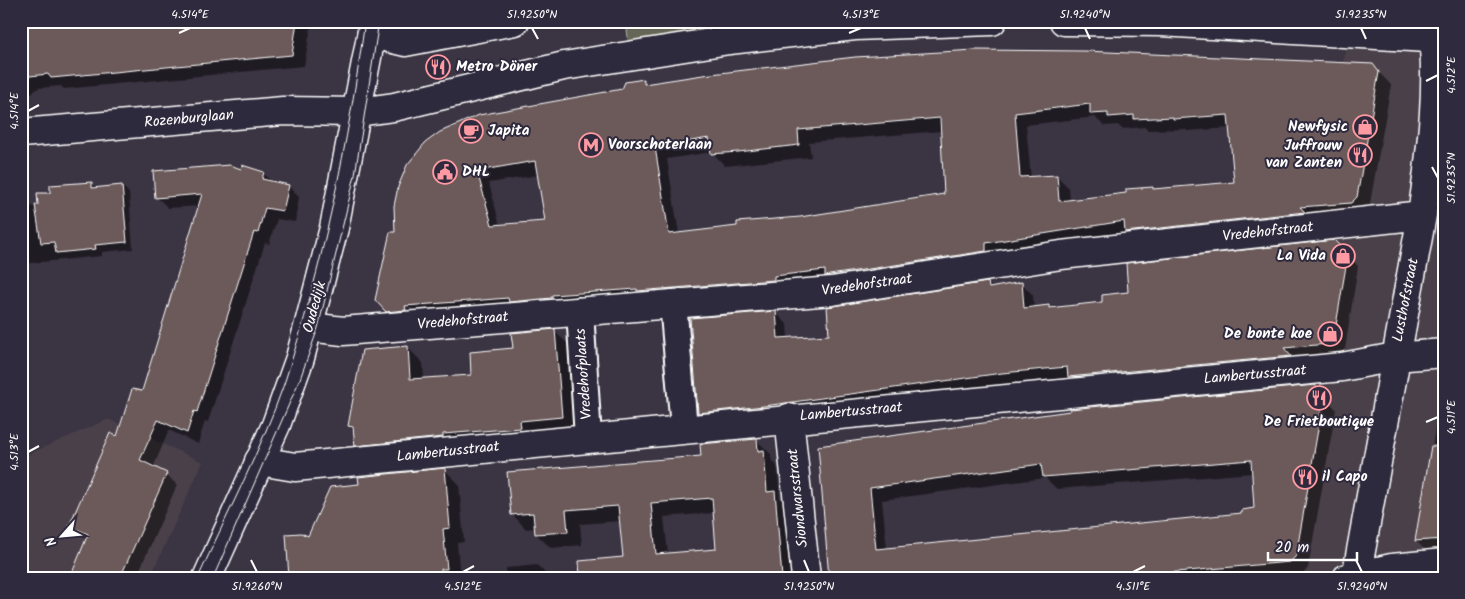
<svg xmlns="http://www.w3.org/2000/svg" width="1465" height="599" viewBox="0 0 1465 599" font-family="Kalam,sans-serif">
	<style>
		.built { fill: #4a3f4a }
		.green { fill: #656657; stroke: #b2b2ab }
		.shadow { fill: #0007; fill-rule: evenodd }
		.building { fill: #6c5a5a; stroke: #fff; fill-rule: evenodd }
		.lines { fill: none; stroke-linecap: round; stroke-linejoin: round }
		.pedestrian-casing { stroke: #fff; stroke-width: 30 }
		.minor-casing { stroke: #fff; stroke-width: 31 }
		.tertiary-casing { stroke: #fff; stroke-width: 31 }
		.pedestrian { stroke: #2f2a3d; stroke-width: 26 }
		.minor { stroke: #2f2a3d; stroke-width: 28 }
		.tertiary { stroke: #2f2a3d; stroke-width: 28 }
		.tram { stroke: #fff; stroke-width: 1 }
		.ticks { fill: none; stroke: #fff; stroke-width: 2 }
		.labels { text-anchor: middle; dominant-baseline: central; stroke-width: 4; stroke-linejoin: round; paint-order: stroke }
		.poi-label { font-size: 15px; font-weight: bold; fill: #fff; stroke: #2f2a3d; text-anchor: start }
		.street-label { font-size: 15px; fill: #fff; stroke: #2f2a3d }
		.neatline { fill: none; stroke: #fff; stroke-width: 2 }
		.ticks-label { font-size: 12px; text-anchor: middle; fill: #fff }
	</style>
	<rect width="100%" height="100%" fill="#3b3443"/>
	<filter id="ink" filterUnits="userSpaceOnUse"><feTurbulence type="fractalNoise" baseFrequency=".02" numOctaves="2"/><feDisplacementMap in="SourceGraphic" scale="10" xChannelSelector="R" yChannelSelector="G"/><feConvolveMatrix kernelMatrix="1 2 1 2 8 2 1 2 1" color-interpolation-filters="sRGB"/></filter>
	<g filter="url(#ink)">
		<!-- built -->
		<path class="built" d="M1346,48L1444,51V578H1221L1228,567L1243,519L1242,510L1254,508L1280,392Z
			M108,419L203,462L150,578L27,576L22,457Z"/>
		<!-- green -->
		<path class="green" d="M626,21H810L629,46Z"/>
		<!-- shadow -->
		<path class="shadow" d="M21,21H312L304,66L64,89L61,86L38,88L22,102Z
			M1372,65L1391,85L1369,209L998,263L400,324L389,313L412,311V308L388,310L396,233V206L643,80L648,85ZM1095,117L1104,126L1118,125L1122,129L1145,127L1148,130L1185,129L1187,131L1231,128L1235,183L1070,201L1069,188L1057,176L1031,178L1026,125ZM942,131L946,195L800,218L679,234L667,159L712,152L725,166L811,157L809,142ZM539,175L546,222L500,226L489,183Z
			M242,171L263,173L273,183L288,186L299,197L295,222L277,219L269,244L265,243L208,422L205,421L198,444L169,430L153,468L166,474L177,485L136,578H69L87,540L70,526L143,393L200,206L168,208L157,197Z
			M91,183L97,189L122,186L129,193L133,249L102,252V256L21,264V207L39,206L52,194Z
			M1334,242L1358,266L1345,349L1339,354L1080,388L1071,379L1013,384L794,414L710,423L699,412L776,313L787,324L788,338L830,336L988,284L993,288L1022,284L1033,295L1034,308L1048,307L1051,309L1103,303L1130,294Z
			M554,331L570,346L577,433L371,461L356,445L354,431L349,426L407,347L423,363L424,379L472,376Z
			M1444,386V552L1428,553L1416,541L1442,388Z
			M1315,387L1336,409L1308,568L1303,574L1259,578H831L819,447ZM1253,473L1256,510L1244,514L887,549L882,500L1045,478L1057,489Z
			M756,440L771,454V459L777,466L780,499L788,507L794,578H592L624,558L621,521L580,524L582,545L551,548L536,534V528L526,529L512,514ZM714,513L718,550L668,554L664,517Z
			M445,470L459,484L464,542L457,543L460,578H290L309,537L360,486Z
			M537,565L550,578H507L506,568Z"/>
		<!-- building -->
		<path class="building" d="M21,21H297L292,55L51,78L48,74L21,77Z
			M975,50L1085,51L1373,64L1379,72L1357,197L1351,203L1300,207L1305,212L1125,232L1124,221L986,243V251L830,275L825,276V270L774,276V280L637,291V289L552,295V298L509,302L508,298L405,306L406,310L386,312L375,300L390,232H395L394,206L398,187L407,165L425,143L440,132L479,115L622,89L625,82L644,79V84L703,75L855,57ZM1090,104V114L1108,113V117L1134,115V119L1173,117V119L1228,115L1234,182L1153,189V187L1126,189V193L1059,201L1057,175L1020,177L1015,113ZM940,118L944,194L800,217L737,222V226L669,234L655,147L709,138L711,154L738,152L799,145L798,130ZM535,161L545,221L492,225L477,171Z
			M230,165L241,169L242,165L264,172L262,179L289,185L283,211L265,208L258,233L254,232L197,412L194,411L187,433L158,420L140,460L167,473L120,578H70L88,534L69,526L110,433L117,436L132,389L142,391L202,194L155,198L153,171Z
			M92,182V188L122,185L127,242L95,245L96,249L56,253L54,242L41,243L35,205H38L37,193H50V185Z
			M1334,240L1348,254L1334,337L1327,344L1284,348L1291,356L1068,377L1067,367L1002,373L764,406L698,413L690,318L776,311L778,338L829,335L827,307L988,282L989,288L1022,282L1024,308L1049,305V308L1102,302V295L1128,292L1126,263Z
			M555,329L562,417L520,421L521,428L443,434V437L355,446L353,427L348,426L362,350L408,346L410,379L471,375L470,352L513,348L511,333Z
			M1315,385L1324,395L1296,556L1290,562L1108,578H829L818,446L1070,411V409ZM1251,460L1254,508L1242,510V513L876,549L870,488L1041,464L1043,477Z
			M757,439L758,451L764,450L767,492L775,491L782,578H580L579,561L623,557L618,506L566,510L568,532L535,534L533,513L511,515L507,472L701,456L700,444ZM712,498L716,549L656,554L651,503Z
			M1431,446L1444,447V539L1415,541Z
			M445,468L450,528L443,529L447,569H441L442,578H289L286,534L301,533L308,536L330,487L359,484L358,477Z"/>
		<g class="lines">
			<!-- pedestrian casing -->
			<g class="pedestrian-casing">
				<path id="pedestrian" d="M673,303L684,428
					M580,311L588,438"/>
			</g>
			<!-- minor casing -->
			<g class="minor-casing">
				<path id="minor" d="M1064,21L1161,22L1444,39
					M372,34L405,42L515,21
					M21,133L283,111L358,112L394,107L564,66L729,40L855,26L992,21
					M309,327L343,331L832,291L1061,255L1422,215
					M789,418L806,578
					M259,461L295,467L1342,367L1395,357L1444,353
					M1347,578L1392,568L1444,563
					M1356,578L1422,215C1431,151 1441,85 1431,21"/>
			</g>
			<!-- tertiary casing -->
			<g class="tertiary-casing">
				<path id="tertiary" d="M207,578L276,425L300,358L334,228L374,21"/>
			</g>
			<!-- pedestrian -->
			<use href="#pedestrian" class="pedestrian"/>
			<!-- minor -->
			<use href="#minor" class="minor"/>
			<!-- tertiary -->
			<use href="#tertiary" class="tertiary"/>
			<!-- tram -->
			<path class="tram" d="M198,578C227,514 261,450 284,384C323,266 348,144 365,21
				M213,578L300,379L318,328L355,175L379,21"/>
		</g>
	</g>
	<!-- ticks -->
	<path class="ticks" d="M532,28L538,39M1085,28L1090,39M1361,28L1366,39M179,33L190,28M849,33L861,28M1426,81L1438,75M28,111L39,105M1432,167L1438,178M1426,422L1438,417M28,452L39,446M251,560L257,572M804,560L809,572M1356,560L1362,572M463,572L474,566M1133,572L1145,566"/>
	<!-- icons -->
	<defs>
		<g id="restaurant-ring" transform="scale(1.25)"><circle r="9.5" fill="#2f2a3d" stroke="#ff9aa2" stroke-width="1.5"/><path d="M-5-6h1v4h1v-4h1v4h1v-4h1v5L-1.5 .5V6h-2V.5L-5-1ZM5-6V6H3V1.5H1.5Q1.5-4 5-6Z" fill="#ff9aa2"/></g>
		<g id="shop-ring" transform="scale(1.25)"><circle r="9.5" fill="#2f2a3d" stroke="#ff9aa2" stroke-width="1.5"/><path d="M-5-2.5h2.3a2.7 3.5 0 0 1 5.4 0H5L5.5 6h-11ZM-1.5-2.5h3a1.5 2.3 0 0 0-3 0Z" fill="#ff9aa2"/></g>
		<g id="cafe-ring" transform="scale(1.25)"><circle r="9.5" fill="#2f2a3d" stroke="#ff9aa2" stroke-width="1.5"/><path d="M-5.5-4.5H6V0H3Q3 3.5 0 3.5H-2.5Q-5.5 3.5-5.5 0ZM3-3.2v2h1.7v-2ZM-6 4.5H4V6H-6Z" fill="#ff9aa2"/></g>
		<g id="metro-ring" transform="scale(1.25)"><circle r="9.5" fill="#2f2a3d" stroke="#ff9aa2" stroke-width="1.5"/><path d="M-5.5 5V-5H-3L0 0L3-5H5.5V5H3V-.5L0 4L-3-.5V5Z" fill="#ff9aa2"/></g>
		<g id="civic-ring" transform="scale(1.25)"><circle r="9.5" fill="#2f2a3d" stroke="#ff9aa2" stroke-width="1.5"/><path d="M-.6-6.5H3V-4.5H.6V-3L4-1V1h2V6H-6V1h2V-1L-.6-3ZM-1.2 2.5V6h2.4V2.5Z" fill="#ff9aa2"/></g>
	</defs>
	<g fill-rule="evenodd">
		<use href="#restaurant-ring" x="438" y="67"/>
		<use href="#shop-ring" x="1365" y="127"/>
		<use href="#cafe-ring" x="471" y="131"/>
		<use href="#metro-ring" x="591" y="145"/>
		<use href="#restaurant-ring" x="1360" y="155"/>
		<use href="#civic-ring" x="445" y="172"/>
		<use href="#shop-ring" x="1343" y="256"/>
		<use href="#shop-ring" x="1330" y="334"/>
		<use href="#restaurant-ring" x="1319" y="398"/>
		<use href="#restaurant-ring" x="1305" y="477"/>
	</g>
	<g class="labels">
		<!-- poi labels -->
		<g class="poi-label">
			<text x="456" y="67">Metro Döner</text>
			<text x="1348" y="127" text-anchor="end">Newfysic</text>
			<text x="488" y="131">Japita</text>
			<text x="608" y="145">Voorschoterlaan</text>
			<text x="1342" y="146" text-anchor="end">Juffrouw<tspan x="1342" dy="17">van Zanten</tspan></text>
			<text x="462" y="172">DHL</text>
			<text x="1326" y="256" text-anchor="end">La Vida</text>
			<text x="1312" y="334" text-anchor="end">De bonte koe</text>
			<text x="1319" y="422" text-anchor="middle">De Frietboutique</text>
			<text x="1322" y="477">il Capo</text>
		</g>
		<!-- street labels -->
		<g class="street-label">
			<text transform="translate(189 119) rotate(-5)">Rozenburglaan</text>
			<text transform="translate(1268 232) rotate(-6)">Vredehofstraat</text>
			<text transform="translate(867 285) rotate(-8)">Vredehofstraat</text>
			<text transform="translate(1406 300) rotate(-79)">Lusthofstraat</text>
			<text transform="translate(315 307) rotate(-75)">Oudedijk</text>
			<text transform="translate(463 321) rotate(-5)">Vredehofstraat</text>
			<text transform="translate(584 374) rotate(-94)">Vredehofplaats</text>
			<text transform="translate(1255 375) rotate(-5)">Lambertusstraat</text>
			<text transform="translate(851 412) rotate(-5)">Lambertusstraat</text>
			<text transform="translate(448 452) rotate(-6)">Lambertusstraat</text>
			<text transform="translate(798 498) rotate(-96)">Siondwarsstraat</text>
		</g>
	</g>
	<!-- margin -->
	<rect width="1465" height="599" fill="none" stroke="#2f2a3d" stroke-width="55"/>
	<!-- north arrow -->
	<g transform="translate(62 536) rotate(243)" stroke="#2f2a3d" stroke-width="4" paint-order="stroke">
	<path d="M0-4L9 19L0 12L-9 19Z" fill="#ffffff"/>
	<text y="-8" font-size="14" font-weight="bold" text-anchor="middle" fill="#ffffff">N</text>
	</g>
	<!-- scale -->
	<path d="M1268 552v8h89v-8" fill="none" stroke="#ffffff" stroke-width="2.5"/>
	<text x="1275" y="552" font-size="15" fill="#ffffff" stroke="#2f2a3d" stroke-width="4" paint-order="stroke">20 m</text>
	<rect x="28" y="28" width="1410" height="544" class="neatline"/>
	<g class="ticks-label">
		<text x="190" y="18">4.514°E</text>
		<text x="532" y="18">51.9250°N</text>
		<text x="861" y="18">4.513°E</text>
		<text x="1085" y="18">51.9240°N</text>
		<text x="1361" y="18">51.9235°N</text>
		<text transform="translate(1451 75) rotate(-90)" y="4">4.512°E</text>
		<text transform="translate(14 111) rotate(-90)" y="4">4.514°E</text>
		<text transform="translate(1451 178) rotate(-90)" y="4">51.9235°N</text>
		<text transform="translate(1451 417) rotate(-90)" y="4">4.511°E</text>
		<text transform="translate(14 452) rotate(-90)" y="4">4.513°E</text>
		<text x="257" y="590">51.9260°N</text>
		<text x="463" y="590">4.512°E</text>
		<text x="809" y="590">51.9250°N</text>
		<text x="1133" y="590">4.511°E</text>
		<text x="1362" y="590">51.9240°N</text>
	</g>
</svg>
